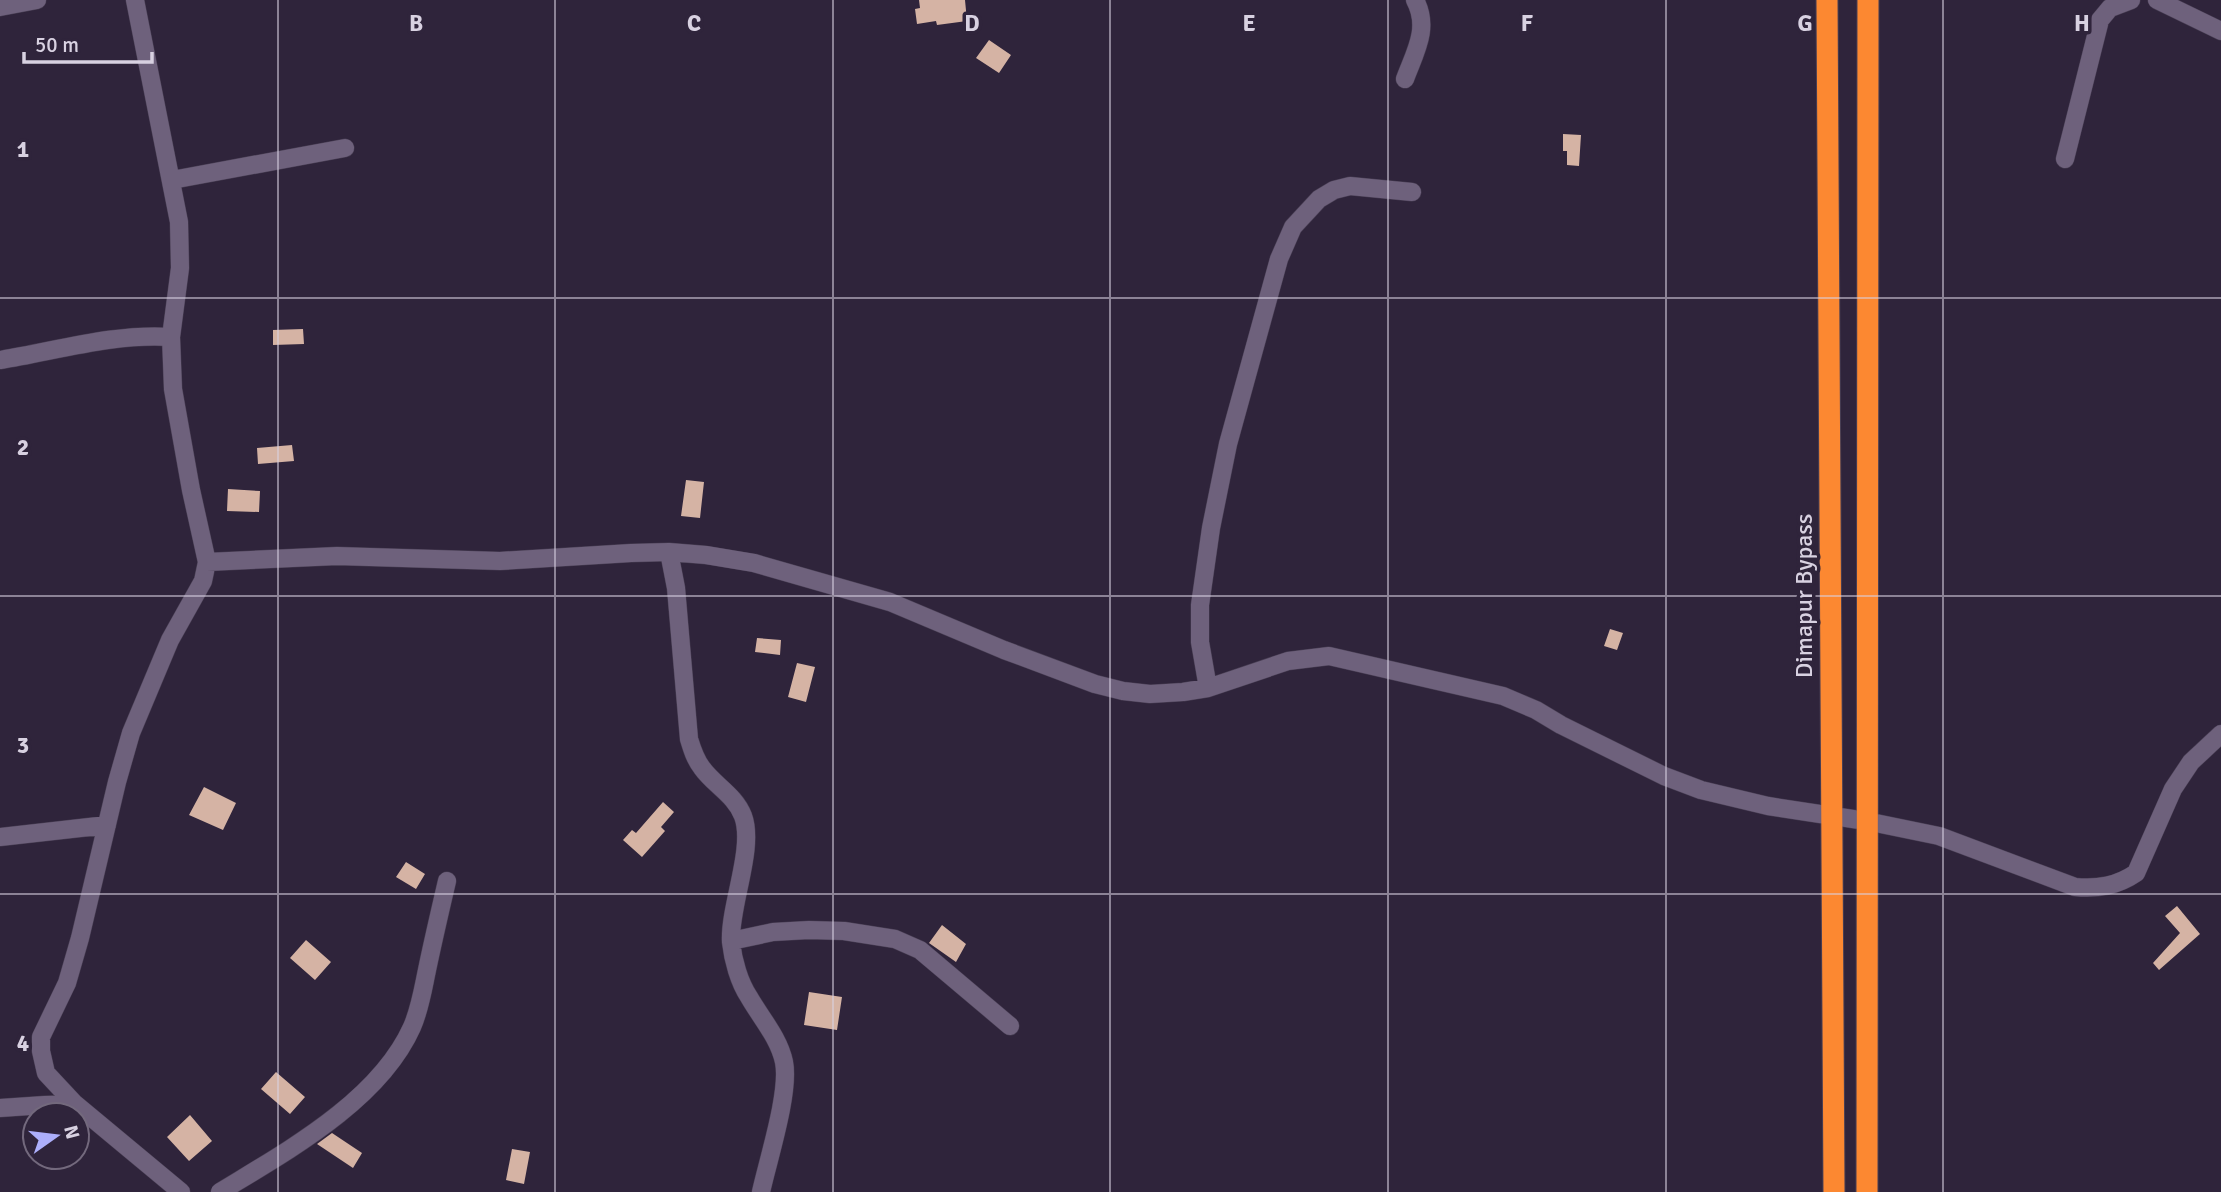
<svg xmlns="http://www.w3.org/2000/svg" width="2221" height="1192" viewBox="0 0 2221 1192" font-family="Signika,sans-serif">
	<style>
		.building { fill: #d5b3a4 }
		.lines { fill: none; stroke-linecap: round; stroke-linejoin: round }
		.street-casing { stroke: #493f54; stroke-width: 19 }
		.highway-casing { stroke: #493f54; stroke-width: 23 }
		.street { stroke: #6e617c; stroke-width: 18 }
		.highway { stroke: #fc8831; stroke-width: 21 }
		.grid { fill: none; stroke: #d8d1e1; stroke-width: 2; stroke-opacity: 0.55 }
		.labels { text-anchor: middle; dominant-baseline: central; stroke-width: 7; stroke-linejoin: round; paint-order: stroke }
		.street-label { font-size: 24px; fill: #d8d1e1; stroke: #2f243b }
		.grid-label { font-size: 23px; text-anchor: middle; font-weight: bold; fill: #d8d1e1; stroke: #2f243b; stroke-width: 7; stroke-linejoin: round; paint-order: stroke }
	</style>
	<rect width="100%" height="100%" fill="#2f243b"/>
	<!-- building -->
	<path class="building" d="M919,0H965L967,21L937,25L936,21L917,24L915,9L920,8Z
		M989,40L1011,55L999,73L976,58Z
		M1563,134L1581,135L1579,166L1567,165V151H1563Z
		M303,329L304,344L273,345V330Z
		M292,445L294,461L258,464L257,448Z
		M686,480L704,482L700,518L681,516Z
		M228,489L260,491L259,512L227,511Z
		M1610,629L1623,633L1617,650L1604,646Z
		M757,638L781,640L780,655L755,652Z
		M797,663L815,667L806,702L788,697Z
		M204,787L236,803L223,830L189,815Z
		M663,802L674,812L661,827L665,831L642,857L623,840L632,830L636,833Z
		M406,862L425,874L416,889L396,877Z
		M2177,906L2200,934L2159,970L2153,963L2180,933L2165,916Z
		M942,925L966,944L956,962L929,943Z
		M306,940L331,962L315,980L290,958Z
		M809,992L842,997L837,1030L804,1025Z
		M276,1072L305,1097L290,1114L261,1089Z
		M190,1115L212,1141L189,1161L167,1137Z
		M332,1133L362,1153L353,1168L317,1144Z
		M512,1149L530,1152L524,1184L506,1180Z"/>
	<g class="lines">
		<!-- street casing -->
		<g class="street-casing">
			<path id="street" d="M135,0L179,222L180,268L171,337L173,389L191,490L207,562L203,581L170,640L131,733L117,782L80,938L67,983L41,1037V1051L46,1073L74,1103L181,1192
				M2157,0L2221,31
				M0,7L37,0
				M1405,79C1415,52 1430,28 1415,0
				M2065,159L2100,20L2110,8L2131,0
				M172,180L345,148
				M0,360C56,351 114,333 171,337
				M669,552L676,588L689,739C692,749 695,759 702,768C714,785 735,795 743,816C755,848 729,907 731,942C733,960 739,982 749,997C761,1018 779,1038 784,1062C790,1092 768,1160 761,1192
				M207,562L337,556L500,561L631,553L669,552L706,555L754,563L890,602L1004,650L1095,684L1123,691L1150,694L1183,692L1208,688L1288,661L1329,656L1503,696L1536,710L1561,725L1664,776L1701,790L1768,806L1866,821L1939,836L2075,887C2098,889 2117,886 2136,873L2173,789L2191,762L2221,734
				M1208,688L1200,642V605L1211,528L1228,444L1279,259L1293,227L1319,199L1334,190L1350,186L1412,192
				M0,837L107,825
				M731,941L773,932L809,930L844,931L895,939L920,950L1010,1026
				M0,1108L74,1103
				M220,1192C287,1151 379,1101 412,1027C420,1009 423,989 427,970C433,941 440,911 447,881"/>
		</g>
		<!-- highway casing -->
		<g class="highway-casing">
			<path id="highway" d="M1827,0L1834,1192
				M1867,1192L1868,0"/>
		</g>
		<!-- street -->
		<use href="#street" class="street"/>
		<!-- highway -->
		<use href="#highway" class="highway"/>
	</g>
	<!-- grid -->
	<path class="grid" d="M278,0V1192M555,0V1192M833,0V1192M1110,0V1192M1388,0V1192M1666,0V1192M1943,0V1192M0,298H2221M0,596H2221M0,894H2221"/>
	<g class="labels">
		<!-- street labels -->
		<g class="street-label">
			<text transform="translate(1804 596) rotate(-90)">Dimapur Bypass</text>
		</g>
	</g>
	<g class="grid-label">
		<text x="416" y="31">B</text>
		<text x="694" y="31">C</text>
		<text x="972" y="31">D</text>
		<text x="1249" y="31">E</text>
		<text x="1527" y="31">F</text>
		<text x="1805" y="31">G</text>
		<text x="2082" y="31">H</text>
		<text x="23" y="157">1</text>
		<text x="23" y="455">2</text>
		<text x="23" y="753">3</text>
		<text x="23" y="1051">4</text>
	</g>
	<!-- north arrow -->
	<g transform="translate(56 1136) rotate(76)"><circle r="33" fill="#2f243b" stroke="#73697d" stroke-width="2"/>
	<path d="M0-5L12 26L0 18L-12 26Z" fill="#adaffb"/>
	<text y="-10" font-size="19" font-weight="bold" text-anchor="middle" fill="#d8d1e1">N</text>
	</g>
	<!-- scale -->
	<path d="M24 52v10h128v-10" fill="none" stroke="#d8d1e1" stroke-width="3.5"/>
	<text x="35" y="52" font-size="21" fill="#d8d1e1" stroke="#2f243b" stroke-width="5" paint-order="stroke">50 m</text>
</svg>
